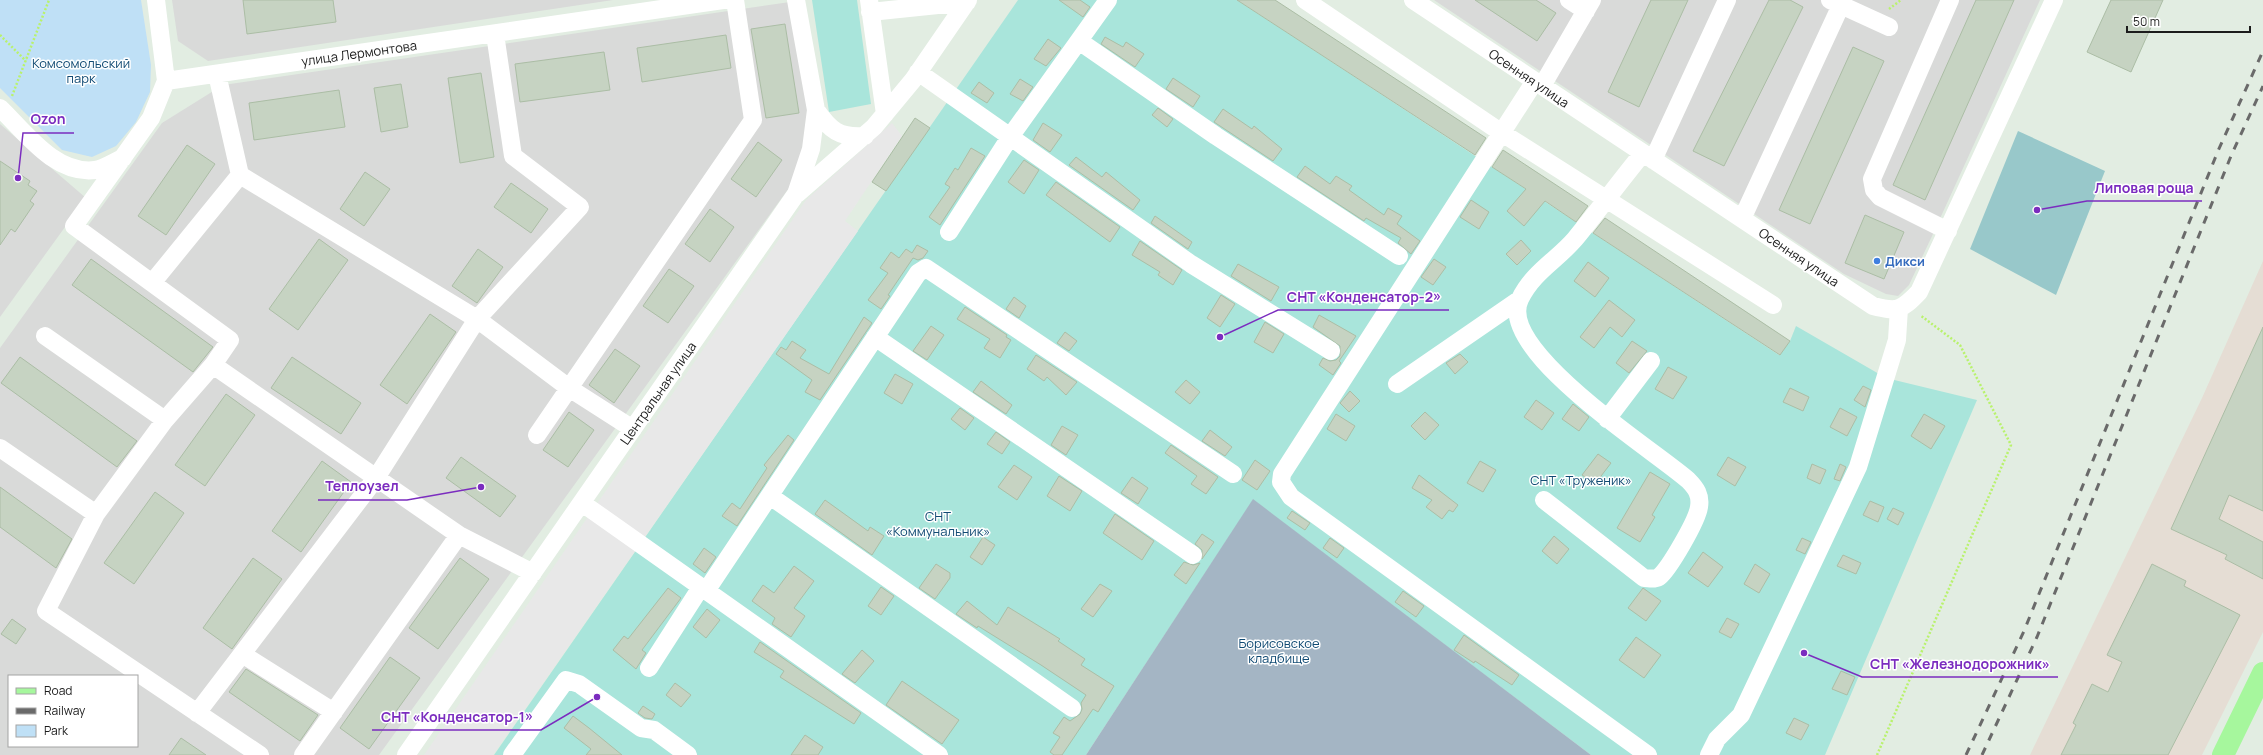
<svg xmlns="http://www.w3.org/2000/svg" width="2263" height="755" viewBox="0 0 2263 755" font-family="Manrope,sans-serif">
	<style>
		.residential { fill: #d9dad9; fill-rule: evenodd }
		.industrial { fill: #e5ddd4 }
		.grass { fill: #a9e5db }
		.forest { fill: #98c8ca }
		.cemetery { fill: #a4b5c4 }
		.park { fill: #bfe0f6 }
		.parking { fill: #e8e8e8 }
		.building { fill: #c6d3c2; stroke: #abbda5 }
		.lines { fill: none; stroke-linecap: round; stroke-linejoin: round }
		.path { stroke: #b9f26d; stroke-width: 2.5; stroke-dasharray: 2 2; stroke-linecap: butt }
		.minor { stroke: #fff; stroke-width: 18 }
		.major { stroke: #a6f79d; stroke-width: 22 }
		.rail { stroke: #6a6a6a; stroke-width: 3; stroke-dasharray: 8 8; stroke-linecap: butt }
		.shop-dot { fill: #3f7fe0; stroke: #fff; stroke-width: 1.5 }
		.labels { text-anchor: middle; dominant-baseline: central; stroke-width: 3; stroke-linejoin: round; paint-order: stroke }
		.street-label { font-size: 13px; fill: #1c1c1c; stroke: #fff }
		.park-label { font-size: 13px; fill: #104a73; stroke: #fff }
		.shop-label { font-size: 13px; font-weight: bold; fill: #366cbe; stroke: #fff; text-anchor: start }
		.leader { fill: none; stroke: #7b2cbf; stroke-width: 1.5 }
		.callout-dot { fill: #7b2cbf; stroke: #fff; stroke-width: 1.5 }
		.callout-label { font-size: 14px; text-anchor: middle; font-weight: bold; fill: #7b2cbf; stroke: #fff; stroke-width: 3; stroke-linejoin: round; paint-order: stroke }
	</style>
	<rect width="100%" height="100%" fill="#e2ede2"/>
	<!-- residential -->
	<path class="residential" d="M172,0H613L208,61L178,41Z
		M1434,0H2040L1932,236L1909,285L1898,296L1886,294L1844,274Z
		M790,2L811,112L805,148L789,188L379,755H0V348L162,123L223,85ZM9,676H137V746H9Z
		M0,124L86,198L0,317Z"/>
	<!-- industrial -->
	<path class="industrial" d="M2263,261V632L2202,755H2030L2202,398Z"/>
	<!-- grass -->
	<path class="grass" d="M812,0H857L871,104L829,112Z
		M1018,0H1237L1779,355L1790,341L1796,326L1886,378L1977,400L1825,755H1591L1253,500L1086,755H494Z"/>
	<!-- forest -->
	<path class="forest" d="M2018,131L2105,171L2056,295L1970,249Z"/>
	<!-- cemetery -->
	<path class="cemetery" d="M1253,499L1591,755H1086Z"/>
	<!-- park -->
	<path class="park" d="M0,0H141L151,65L150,92L136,122L116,146L92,157L62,150L0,88Z"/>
	<!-- parking -->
	<path class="parking" d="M892,123L902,136L845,221L858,231L493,755H424L806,200Z"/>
	<!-- building -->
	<path class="building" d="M243,0H333L336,22L247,34Z
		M1059,0H1080L1090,7L1083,17Z
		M1237,0H1275L1486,138L1475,155Z
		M1475,0H1536L1556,13L1537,41Z
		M1651,0H1688L1639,107L1608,92Z
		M1769,0H1790L1803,7L1724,166L1693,151Z
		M1976,0H2014L1925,200L1893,185Z
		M2111,0H2163L2131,72L2087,52Z
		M785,24L799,113L766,118L751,29Z
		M726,35L731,68L642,82L637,48Z
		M1105,37L1123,47L1126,42L1144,54L1135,67L1101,44Z
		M1048,39L1061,48L1046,66L1034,59Z
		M1853,47L1884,61L1810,224L1779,210Z
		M604,52L610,90L520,102L515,64Z
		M481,73L494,157L460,163L448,78Z
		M1173,78L1200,96L1193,107L1166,89Z
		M1020,79L1033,87L1023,101L1010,94Z
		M979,82L994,93L987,103L971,93Z
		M401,84L408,127L381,132L374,88Z
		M339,90L345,127L254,140L249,103Z
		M1158,108L1173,119L1167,127L1152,115Z
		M1223,109L1252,129L1254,126L1282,149L1273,161L1214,122Z
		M915,118L930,128L886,191L872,182Z
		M1043,123L1062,135L1050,152L1033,140Z
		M758,142L782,160L756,197L731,179Z
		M187,145L215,164L166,235L138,216Z
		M971,148L985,156L940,225L929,217L950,187L945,184L955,168L958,170Z
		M1503,150L1588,206L1576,222L1545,201L1524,226L1507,211L1526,189L1492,167Z
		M1076,157L1102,177L1106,172L1140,200L1133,210L1069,165Z
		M1024,160L1039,170L1024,194L1008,182Z
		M0,161L30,181L28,185L37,191L30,201L34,204L15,232L11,229L0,245Z
		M1305,166L1330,184L1336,176L1352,186L1349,190L1384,215L1388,208L1402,216L1397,224L1420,241L1411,254L1398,243L1401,238L1366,218L1364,221L1297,177Z
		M365,172L390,189L364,226L340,209Z
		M1056,182L1120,227L1110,242L1046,195Z
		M511,183L548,209L531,233L494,207Z
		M1471,200L1489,212L1479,229L1460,217Z
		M710,209L734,227L710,262L685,244Z
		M1865,215L1904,232L1884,279L1845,263Z
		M1155,216L1192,242L1188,249L1151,223Z
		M1605,218L1790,341L1780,355L1593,233Z
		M319,239L348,260L298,330L269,309Z
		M1521,240L1531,251L1517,265L1506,254Z
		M1140,241L1182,270L1173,285L1158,275L1160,272L1132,255Z
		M917,245L928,251L923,258L918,260L913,258L888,295L890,296L881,309L868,300L888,273L880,268L891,252L899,258L906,249L912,253Z
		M478,249L503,267L477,303L452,286Z
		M91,259L213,347L193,372L72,285Z
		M1434,259L1446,267L1433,285L1421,277Z
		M1588,262L1609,278L1595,297L1574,281Z
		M1238,264L1279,287L1271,301L1231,276Z
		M669,269L694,286L668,323L643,306Z
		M1221,295L1235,304L1220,327L1207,318Z
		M1014,297L1026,306L1019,318L1006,309Z
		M1609,300L1635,320L1622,337L1610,327L1594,348L1580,337Z
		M965,307L1007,335L1006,337L1011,340L1000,358L984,348L990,339L957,319Z
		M430,314L456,332L407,404L380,385Z
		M1319,315L1356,336L1339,361L1341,363L1333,375L1319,365L1323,358L1330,361L1336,360L1340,356V346L1313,327Z
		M864,317L872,323L820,400L805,392L812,380L776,354L781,347L786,350L792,341L806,350L800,358L829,374Z
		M1265,322L1284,334L1273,353L1254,342Z
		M931,326L944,335L927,360L913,351Z
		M2263,327V511L2229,495L2219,519L2263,542V579L2225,559L2227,555L2171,529Z
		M1065,332L1077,341L1069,351L1057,343Z
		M1632,341L1647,351L1629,373L1616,363Z
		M615,349L640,366L614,403L589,385Z
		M1460,354L1468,362L1455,374L1446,363Z
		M1036,355L1077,382L1066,395L1047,377L1044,381L1027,369Z
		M20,357L137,441L117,467L1,383Z
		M292,357L361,403L341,434L271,388Z
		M1668,367L1687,377L1673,399L1655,389Z
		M895,374L913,384L902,404L884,393Z
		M1186,380L1200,392L1190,404L1175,392Z
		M981,381L1012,405L1006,414L973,392Z
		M1863,386L1871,390L1865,407L1854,400Z
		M1790,388L1809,397L1803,411L1783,402Z
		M1350,391L1360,401L1349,412L1340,403Z
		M226,394L255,415L205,486L175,465Z
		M1536,400L1554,413L1542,430L1524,417Z
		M1573,404L1589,417L1579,431L1562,419Z
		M960,408L974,418L965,430L951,419Z
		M1840,408L1857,417L1847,436L1830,427Z
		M569,412L594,430L568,467L543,450Z
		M1425,412L1439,425L1425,440L1411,426Z
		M1336,414L1355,426L1346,441L1327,429Z
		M1924,414L1945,426L1931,449L1911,436Z
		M1062,426L1078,435L1066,455L1051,445Z
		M1210,430L1232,447L1225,456L1202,441Z
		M996,432L1010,442L1002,454L987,444Z
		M788,435L794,440L737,526L722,516L732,503L740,509L767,468L764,465Z
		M1171,445L1218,477L1206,494L1191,484L1197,476L1165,453Z
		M1598,454L1611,463L1595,484L1582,475Z
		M461,457L516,496L500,517L446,478Z
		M1728,457L1746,467L1735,486L1717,475Z
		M1255,460L1270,471L1257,490L1242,480Z
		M322,461L351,482L301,552L272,531Z
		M1480,461L1496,470L1483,492L1467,483Z
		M1812,464L1826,470L1820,484L1807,478Z
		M1840,464L1846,467L1840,481L1834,479Z
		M1014,465L1032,477L1017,500L998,487Z
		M1650,472L1670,484L1652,515L1655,517L1640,542L1617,528Z
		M1419,475L1458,505L1453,512L1449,510L1442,519L1426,507L1432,500L1412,488Z
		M1059,476L1082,491L1070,511L1047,496Z
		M1132,477L1148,488L1138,504L1121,493Z
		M0,487L72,539L56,568L0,527Z
		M155,492L184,513L134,584L104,563Z
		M825,500L868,531L870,527L884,536L872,555L815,514Z
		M1870,501L1884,507L1878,522L1863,515Z
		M1893,508L1904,513L1898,525L1887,519Z
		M1292,511L1310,523L1305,530L1287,518Z
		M1115,514L1154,541L1142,560L1103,533Z
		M1202,534L1214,542L1202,559V550L1195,544Z
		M1554,536L1569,549L1557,564L1542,551Z
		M983,537L995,545L982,565L970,557Z
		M1330,538L1344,548L1337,558L1323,548Z
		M1802,538L1811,542L1805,554L1796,550Z
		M704,548L716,557L705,573L693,564Z
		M1703,552L1723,567L1708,587L1688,573Z
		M1843,555L1861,563L1856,574L1837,566Z
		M253,558L282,579L232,649L203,628Z
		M460,558L489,579L438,649L409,628Z
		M1184,562L1193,565L1200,563L1186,584L1174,575Z
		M936,564L950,573V578L935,599L919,588Z
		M1755,564L1770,574L1759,593L1744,584Z
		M2152,564L2186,581L2184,586L2240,615L2168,755H2061L2076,725L2073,723L2092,684L2108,692L2122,662L2107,655Z
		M794,566L814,581L794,608L805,616L791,637L772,624L775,618L752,601L763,585L774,593Z
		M1100,584L1112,591L1093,617L1081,609Z
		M881,587L894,596L881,615L868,606Z
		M668,588L681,598L642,650L646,653L636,669L613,650L624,636L628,639Z
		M1643,588L1661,601L1646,621L1628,608Z
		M1403,591L1424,606L1416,617L1395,602Z
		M967,601L997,625L1008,607L1060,639L1058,641L1085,659L1081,665L1114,686L1098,712L1093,709L1062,755H1054L1050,752L1060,737L1053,733L1064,717L1070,721L1080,714L1082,709L1081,703L1086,695L1041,665L978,626L977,628L956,614Z
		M707,609L720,620L706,638L693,627Z
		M1727,618L1739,624L1731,638L1719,632Z
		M12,619L26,629L16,644L1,634Z
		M1464,635L1519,675L1512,685L1475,661L1474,663L1454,650Z
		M1636,637L1661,655L1644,678L1619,660Z
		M760,642L861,713L854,724L780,677L784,671L754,652Z
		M862,650L874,661L855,683L842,674Z
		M390,657L420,678L369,749L340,728Z
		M246,669L318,715L300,741L229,692Z
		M1841,671L1855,677L1847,695L1832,689Z
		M902,681L959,720L942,744L886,705Z
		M675,683L691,695L681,707L666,695Z
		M643,706L655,714L652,719L645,718L638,713Z
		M573,716L589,728L622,755H586L591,749L564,728Z
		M1794,718L1809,725L1801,740L1786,733Z
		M805,735L823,747L818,755H791Z
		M181,738L206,755H169Z"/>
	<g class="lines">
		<!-- path -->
		<path class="path" d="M1889,9L1901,0
			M0,35L26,61
			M12,96L49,0
			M1877,755L2011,445L1960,345L1920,315"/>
		<!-- minor -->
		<path class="minor" d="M156,0L166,81
			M869,0L885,114
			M1305,0L1502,133L1773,305
			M1413,0L1873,306C1897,312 1901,311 1919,292L2054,0
			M1569,0L1586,11
			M1841,5L1889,27
			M870,12L967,2
			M1079,41L1216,136L1399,256
			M918,72L1191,264L1331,351
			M1535,81L1282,474L1281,482L1291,497L1648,755
			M1542,86L1592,0
			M0,108C25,132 55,175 95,170C104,169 115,161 123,158
			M816,110C830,130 839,138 865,136
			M1653,160L1727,0
			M240,175L477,319L569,388L633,429
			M797,194L874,127L913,80L968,0
			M1742,219L1841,5L1830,0
			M1948,231L1880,197L1874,190L1872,179L1950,0
			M949,232L1010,137L1108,0
			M152,283L240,175L217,74
			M45,336L165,420
			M875,337L1193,555
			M213,365L459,535L533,573
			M1397,384L1519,300
			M1607,419L1651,361
			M537,435L753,120L735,0
			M0,448L96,514
			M770,496L1072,708
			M1544,500L1644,578C1649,578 1654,580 1659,577C1669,569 1697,521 1699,507C1701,495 1696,488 1688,480C1654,450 1495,350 1520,299C1533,272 1557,260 1575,239C1598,211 1620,181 1643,153
			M582,503L939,755
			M706,591L918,273L926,268L1233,474
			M242,654L334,712
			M649,668L701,587
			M197,713L376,478L477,319L580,207L513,156L495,34
			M260,755L46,611L96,514L165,420L213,365L230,340L74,226L151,118L166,81L723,0
			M303,755L459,535
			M406,755L796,194L811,149L816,110L796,0
			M512,755L566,680L579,684L641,728L654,730L688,755
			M1709,755L1717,739L1741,715L1858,467L1897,340L1899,308"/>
		<!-- major -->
		<path class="major" d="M2223,755L2263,673"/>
		<!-- rail -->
		<path class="rail" d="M1966,755L2024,631L2218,151L2263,51
			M1982,755L2037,637L2231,156L2263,86"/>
	</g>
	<!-- markers -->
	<circle class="shop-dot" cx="1877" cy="261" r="4"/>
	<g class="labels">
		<!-- street labels -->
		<g class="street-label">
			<text transform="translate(359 53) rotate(-8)">улица Лермонтова</text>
			<text transform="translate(1529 78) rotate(34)">Осенняя улица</text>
			<text transform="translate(1799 257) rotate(34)">Осенняя улица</text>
			<text transform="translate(658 393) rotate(-55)">Центральная улица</text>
		</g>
		<!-- park labels -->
		<g class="park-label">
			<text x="81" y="63">Комсомольский<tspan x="81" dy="15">парк</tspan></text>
			<text x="1581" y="480">СНТ «Труженик»</text>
			<text x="938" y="516">СНТ<tspan x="938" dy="15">«Коммунальник»</tspan></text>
			<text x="1279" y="643">Борисовское<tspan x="1279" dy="15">кладбище</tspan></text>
		</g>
		<!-- shop labels -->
		<g class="shop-label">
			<text x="1885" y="261">Дикси</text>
		</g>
	</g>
	<!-- callouts -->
	<path class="leader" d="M18 178L23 133H74M2037 210L2087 201H2202M1220 337L1278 310H1449M481 487L407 500H318M1804 653L1862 677H2058M597 697L541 730H372"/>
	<g class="callout-dot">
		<circle cx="18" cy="178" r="4"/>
		<circle cx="2037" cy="210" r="4"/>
		<circle cx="1220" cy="337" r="4"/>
		<circle cx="481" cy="487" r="4"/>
		<circle cx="1804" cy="653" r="4"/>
		<circle cx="597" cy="697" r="4"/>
	</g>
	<g class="callout-label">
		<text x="48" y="124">Ozon</text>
		<text x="2144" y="193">Липовая роща</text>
		<text x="1364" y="302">СНТ «Конденсатор-2»</text>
		<text x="362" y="491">Теплоузел</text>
		<text x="1960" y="669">СНТ «Железнодорожник»</text>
		<text x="457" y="722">СНТ «Конденсатор-1»</text>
	</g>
	<!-- legend -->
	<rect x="8" y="675" width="130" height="72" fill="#ffffff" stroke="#a4a4a4"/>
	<rect x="16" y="688" width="20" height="6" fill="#a6f79d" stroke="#a4a4a4"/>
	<text x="44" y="695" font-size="12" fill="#1c1c1c">Road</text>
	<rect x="16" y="708" width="20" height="6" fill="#6a6a6a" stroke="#a4a4a4"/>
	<text x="44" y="715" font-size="12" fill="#1c1c1c">Railway</text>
	<rect x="16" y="725" width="20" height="12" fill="#bfe0f6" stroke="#a4a4a4"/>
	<text x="44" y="735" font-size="12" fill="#1c1c1c">Park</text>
	<!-- scale -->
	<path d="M2127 26v6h123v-6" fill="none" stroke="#1c1c1c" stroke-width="2"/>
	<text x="2133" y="26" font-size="12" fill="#1c1c1c" stroke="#ffffff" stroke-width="3" paint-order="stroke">50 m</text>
</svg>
